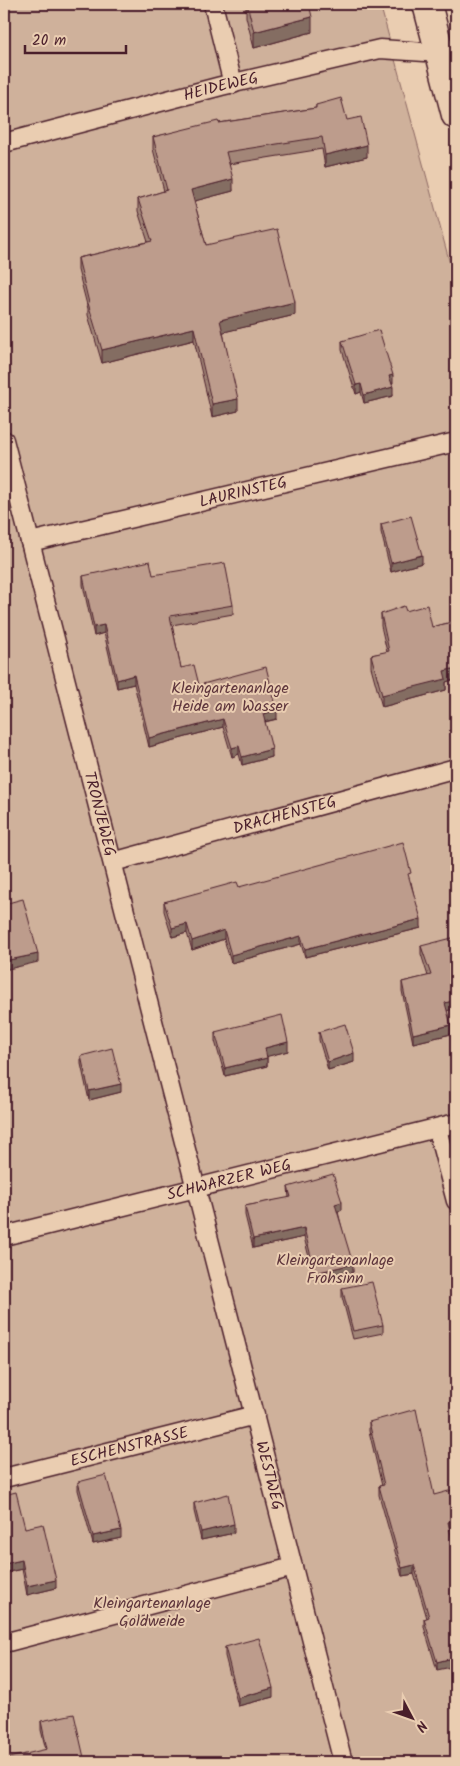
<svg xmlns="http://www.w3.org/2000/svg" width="460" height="1766" viewBox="0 0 460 1766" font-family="Kalam,sans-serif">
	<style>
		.green { fill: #cfb19b; stroke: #8c6863 }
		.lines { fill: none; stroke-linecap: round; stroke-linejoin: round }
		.service-casing { stroke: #4a1f2b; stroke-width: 21 }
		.tertiary-casing { stroke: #4a1f2b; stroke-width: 31 }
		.service { stroke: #eacdb1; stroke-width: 18 }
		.tertiary { stroke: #eacdb1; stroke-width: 28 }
		.wall { fill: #a38678; stroke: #4a1f2b }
		.shaded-wall { fill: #846d62; stroke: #4a1f2b }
		.building { fill: #bd9c8c; stroke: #4a1f2b }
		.labels { text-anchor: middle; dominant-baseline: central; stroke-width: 4; stroke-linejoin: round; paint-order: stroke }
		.street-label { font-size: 16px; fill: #4a1f2b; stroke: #eacdb1 }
		.park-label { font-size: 16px; fill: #5e353c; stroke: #eacdb1 }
	</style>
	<rect width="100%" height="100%" fill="#eacdb1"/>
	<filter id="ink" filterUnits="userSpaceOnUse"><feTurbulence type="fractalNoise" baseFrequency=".02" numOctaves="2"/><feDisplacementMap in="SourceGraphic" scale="10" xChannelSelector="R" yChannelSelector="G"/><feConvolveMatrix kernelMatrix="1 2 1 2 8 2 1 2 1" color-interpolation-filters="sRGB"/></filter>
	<g filter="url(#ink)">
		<!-- green -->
		<path class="green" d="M4,4H380L456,286V1762H4Z"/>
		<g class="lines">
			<!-- service casing -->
			<g class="service-casing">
				<g id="service">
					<path d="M213,4L233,84"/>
					<path id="s1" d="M4,143L221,86L380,49L440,53"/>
					<path id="s2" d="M4,440L343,1762"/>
					<path id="s3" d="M30,542L456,442"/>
					<path id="s4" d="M113,862L456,768"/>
					<path d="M437,1129L456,1201"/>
					<path id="s5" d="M4,1236L456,1123"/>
					<path id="s6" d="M4,1478L255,1415"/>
					<path d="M4,1643L293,1567"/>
				</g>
			</g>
			<!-- tertiary casing -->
			<g class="tertiary-casing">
				<path id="tertiary" d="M427,4L456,115"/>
			</g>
			<!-- service -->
			<use href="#service" class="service"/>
			<!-- tertiary -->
			<use href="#tertiary" class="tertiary"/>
		</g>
		<!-- wall -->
		<path class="wall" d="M246,4L312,32L254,48L246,17Z
			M316,105L347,120L367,157L325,167L322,149L229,164L233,191L194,201L206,245L295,315L223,332L238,411L212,417L194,340L102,363L88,315V309L78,270V258L148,242L138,211V199L164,191L153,149V137L219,123L316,108Z
			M342,341L393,383L391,384L393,396L364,403L361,392L356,394L342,350Z
			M381,524L422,563L391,572L381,532Z
			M153,575L233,605V614L172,625L181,668L199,685L277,719L265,722L272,757L242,765L239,754L232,757L223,727L149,747L134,684L117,688L104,633L94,636L83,585V576Z
			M406,611L432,627L456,621V679L446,682V690L382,707L371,667V655L387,652L381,626V614Z
			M411,882L421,928L305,957L301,944L231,963L224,939L192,950L187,933L172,937L164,911V902L239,887Z
			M421,946L447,1011L451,1034L413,1043L402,991V982L428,976L421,954Z
			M215,1032L288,1051L267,1056V1066L225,1076L215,1041Z
			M319,1032L354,1062L328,1070L319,1040Z
			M81,1056L121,1092L89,1100L81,1064Z
			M288,1187L342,1210L338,1212L353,1272L315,1282L304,1237L253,1248L245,1215V1206L289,1198Z
			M342,1288L383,1325V1333L353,1339L342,1297Z
			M369,1422L434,1495L449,1530L437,1670L424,1627V1619L427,1618L414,1574L402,1576L379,1495V1486H382L369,1431Z
			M78,1482L121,1538L93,1544L78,1490Z
			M4,1495L25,1528L56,1588L27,1595L22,1569L4,1573Z
			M194,1503L234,1533L201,1540L194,1511Z
			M225,1647L273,1697L238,1706L225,1656Z
			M41,1721L85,1762L46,1750L41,1730Z"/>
		<!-- shaded-wall -->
		<path class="shaded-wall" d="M312,17V32L254,48V32Z
			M367,145V157L325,167V155Z
			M233,179V191L191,202V190Z
			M295,302V315L220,333V320Z
			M194,328V340L102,363V350Z
			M393,375V383L389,385V376Z
			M361,384V392L356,394V385Z
			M393,387V396L364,403V395Z
			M238,399V411L212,417V404Z
			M422,555V563L391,572V563Z
			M104,625V633L94,636V627Z
			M456,668V679L446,682V690L382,707V695L444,671Z
			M134,675V684L117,688V680Z
			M277,710V719L263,722V714Z
			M223,719V727L149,747V738Z
			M239,746V754L232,757V748Z
			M272,749V757L242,765V757Z
			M421,919V928L305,957V949Z
			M187,924V933L172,937V928Z
			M224,930V939L192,950V941Z
			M301,936V944L231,963V955Z
			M38,954V962L4,970V961Z
			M456,1000V1009L445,1011V1003Z
			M451,1025V1034L413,1043V1034Z
			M288,1042V1051L265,1057V1048Z
			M354,1053V1062L328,1070V1062Z
			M267,1058V1066L225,1076V1068Z
			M121,1084V1092L89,1100V1091Z
			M342,1202V1210L335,1212V1204Z
			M304,1228V1237L253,1248V1239Z
			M353,1264V1272L315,1282V1273Z
			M456,1520V1528L448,1530V1522Z
			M234,1524V1533L201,1540V1532Z
			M121,1530V1538L93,1544V1536Z
			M22,1560V1569L4,1573V1564Z
			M414,1565V1574L402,1576V1568Z
			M56,1580V1588L27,1595V1586Z
			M454,1585H456V1593Z
			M456,1657V1666L437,1670V1662Z
			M273,1688V1697L238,1706V1698Z"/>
		<!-- building -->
		<path class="building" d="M247,4H309L312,17L254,32Z
			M341,98L347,120L361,117L367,145L325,155L322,137L226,152L233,179L191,190L206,245L277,229L295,302L220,320L238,399L212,404L194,328L102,350L88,303H89L78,258L152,241L138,199L167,190L153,137L218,121L219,123L316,108V105Z
			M379,330L393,375L389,376L393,387L364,395L361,384L356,385L342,341Z
			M411,516L422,555L391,563L381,524Z
			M150,561L153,575L225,563L233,605L170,616L181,668L194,665L199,685L266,667L277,710L263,714L272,749L242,757L239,746L232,748L223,719L149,738L134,675L117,680L104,625L94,627L83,576Z
			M427,605L432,627L456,621V668L444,671L446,679L382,695L371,655L389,651L381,614L404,606L406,611Z
			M403,842L411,873L408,874L421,919L305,949L301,936L231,955L224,930L192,941L187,924L172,928L164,902L237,882L239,887Z
			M23,899L38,954L4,961V904Z
			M456,937V1000L445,1003L451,1025L413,1034L402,982L431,975L421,946Z
			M282,1015L288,1042L265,1048L267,1058L225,1068L215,1032Z
			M345,1024L354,1053L328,1062L319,1032Z
			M112,1048L121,1084L89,1091L81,1056Z
			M333,1174L342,1202L335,1204L353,1264L315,1273L304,1228L253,1239L245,1206L291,1197L288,1187Z
			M372,1282L383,1325L353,1331L342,1288Z
			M416,1409L434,1495L456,1489V1520L448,1522L456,1557V1585H454L456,1594V1657L437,1662L424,1619L429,1617L414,1565L402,1568L379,1486L384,1485L369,1422Z
			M106,1475L121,1530L93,1536L78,1482Z
			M16,1492L25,1528L43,1524L56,1580L27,1586L22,1560L4,1564V1495Z
			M228,1494L234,1524L201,1532L194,1503Z
			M259,1638L273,1688L238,1698L225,1647Z
			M74,1714L85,1762H4V1759L47,1749L41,1721Z"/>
	</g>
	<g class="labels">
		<!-- street labels -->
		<g class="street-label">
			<text stroke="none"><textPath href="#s1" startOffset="224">HEIDEWEG</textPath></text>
			<text stroke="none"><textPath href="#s3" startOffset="219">LAURINSTEG</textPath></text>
			<text stroke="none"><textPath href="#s2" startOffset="386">TRONJEWEG</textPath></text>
			<text stroke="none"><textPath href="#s4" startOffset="178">DRACHENSTEG</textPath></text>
			<text stroke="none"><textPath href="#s5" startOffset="232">SCHWARZER WEG</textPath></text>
			<text stroke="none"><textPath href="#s6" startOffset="129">ESCHENSTRASSE</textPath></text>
			<text stroke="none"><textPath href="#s2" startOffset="1069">WESTWEG</textPath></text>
		</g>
		<!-- park labels -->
		<g class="park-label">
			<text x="230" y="688">Kleingartenanlage<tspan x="230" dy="18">Heide am Wasser</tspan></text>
			<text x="335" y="1260">Kleingartenanlage<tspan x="335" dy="18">Frohsinn</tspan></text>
			<text x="152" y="1603">Kleingartenanlage<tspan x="152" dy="18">Goldweide</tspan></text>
		</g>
	</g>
	<!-- margin -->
	<rect width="460" height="1766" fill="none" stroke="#eacdb1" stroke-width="20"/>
	<rect x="10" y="10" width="440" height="1746" fill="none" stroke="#4a1f2b" stroke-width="2" filter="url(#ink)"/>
	<!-- north arrow -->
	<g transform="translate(412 1718) rotate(131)" stroke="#eacdb1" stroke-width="4" paint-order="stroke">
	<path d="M0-4L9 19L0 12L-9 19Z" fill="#4a1f2b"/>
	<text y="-8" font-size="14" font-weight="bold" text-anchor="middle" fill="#4a1f2b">N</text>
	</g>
	<!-- scale -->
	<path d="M25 45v8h101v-8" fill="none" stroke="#4a1f2b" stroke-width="2.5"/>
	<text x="32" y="45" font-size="15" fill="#4a1f2b" stroke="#eacdb1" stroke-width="4" paint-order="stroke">20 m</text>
</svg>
